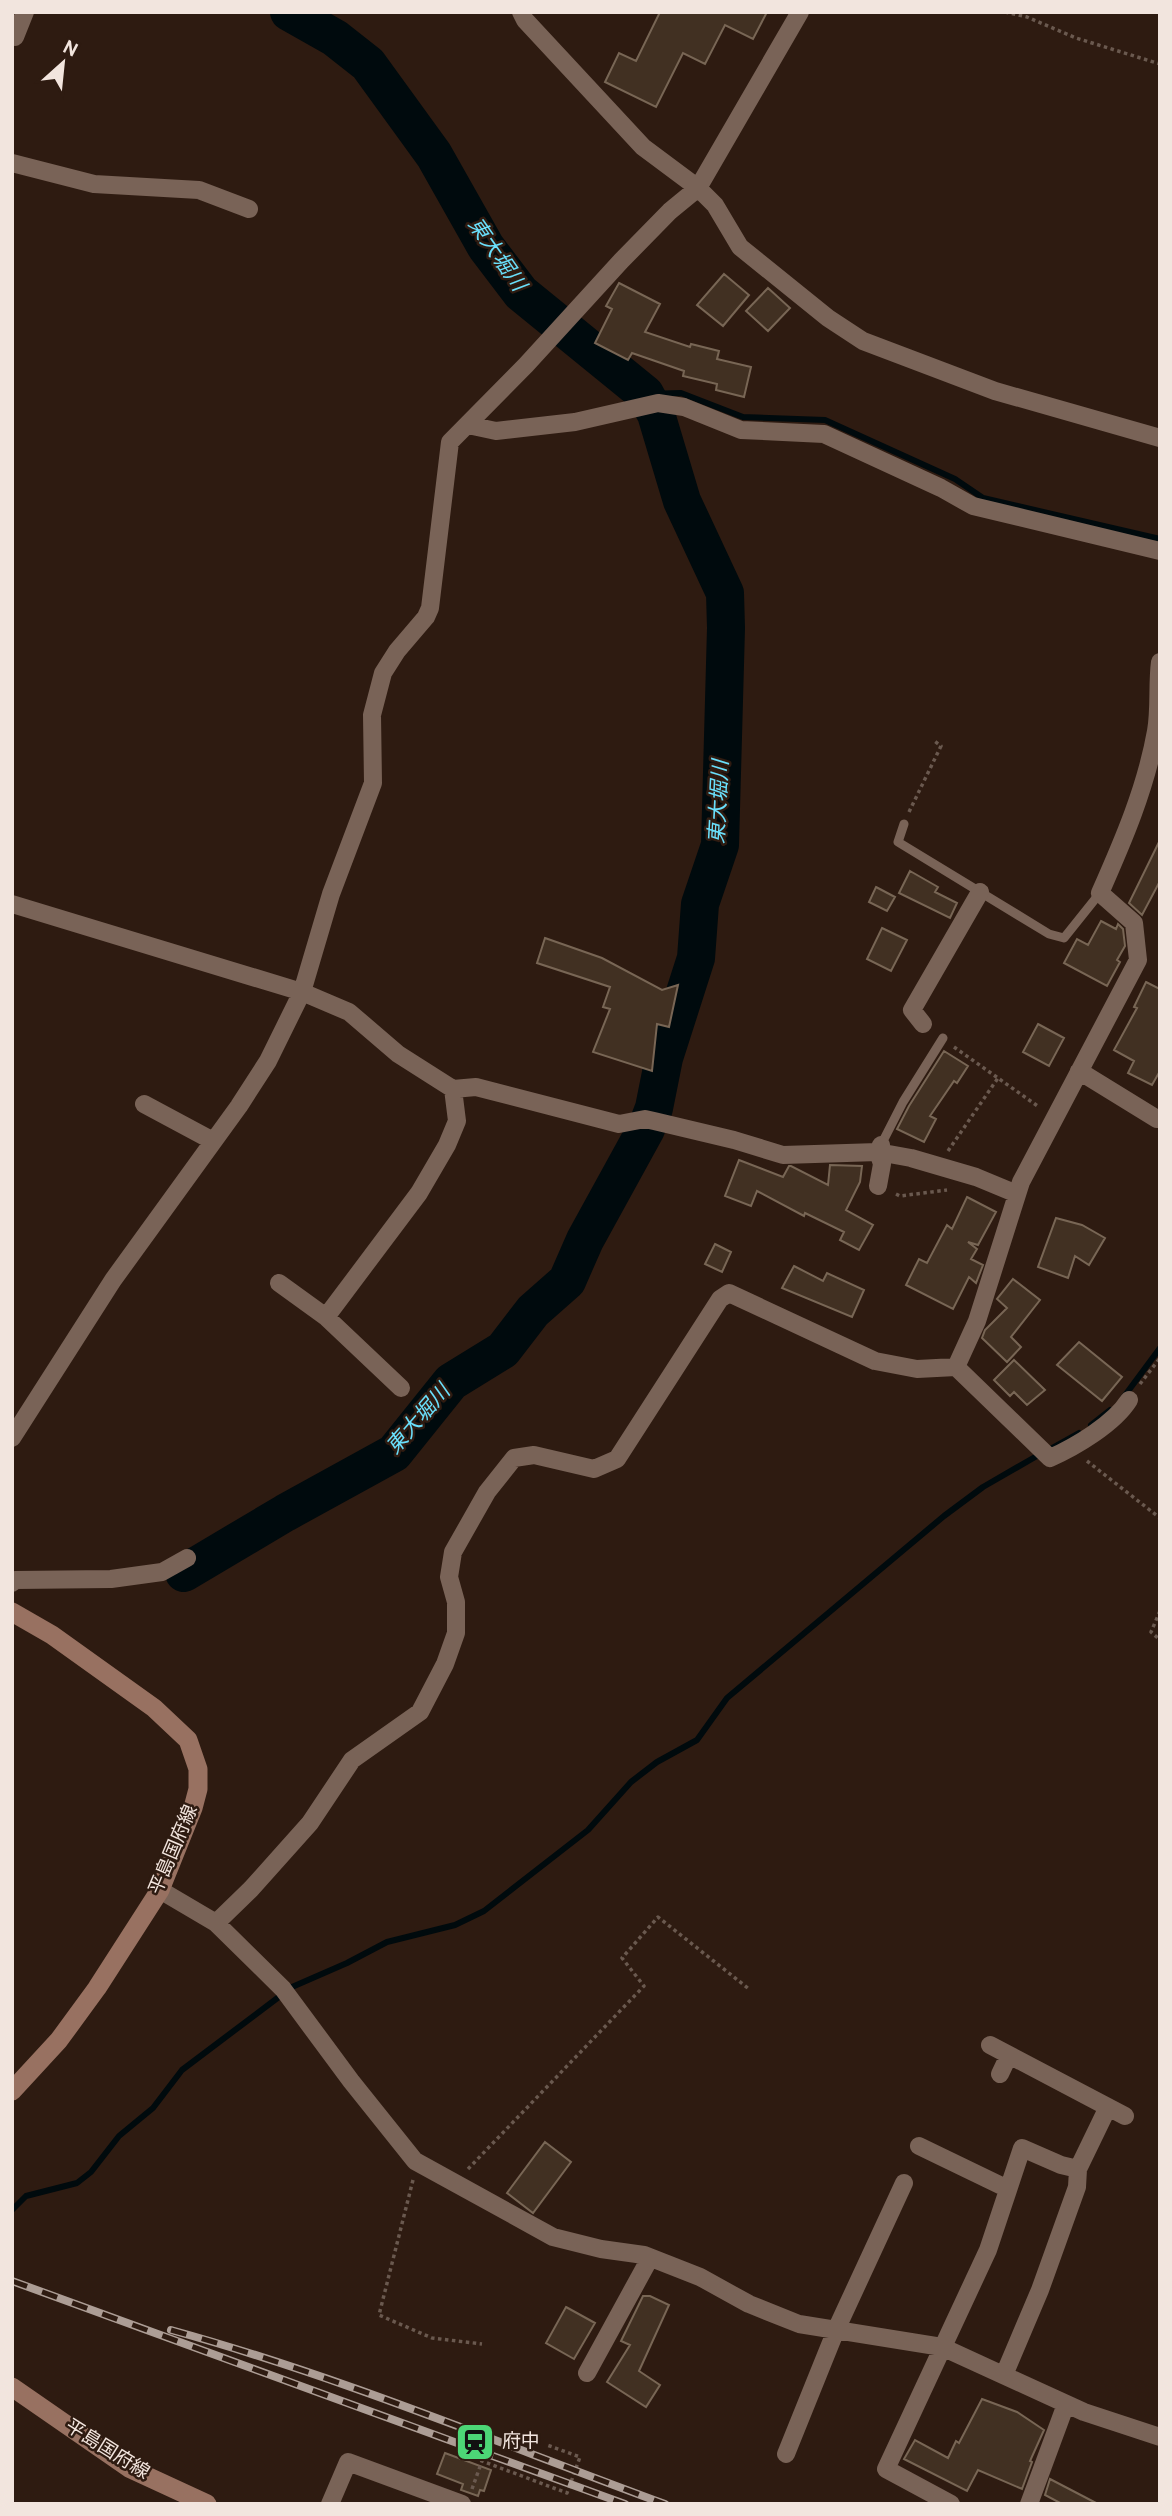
<svg xmlns="http://www.w3.org/2000/svg" width="1172" height="2516" viewBox="0 0 1172 2516" font-family="Overpass,'Noto Sans JP',sans-serif">
	<style>
		.lines { fill: none; stroke-linecap: round; stroke-linejoin: round }
		.stream { stroke: #000a0d; stroke-width: 6 }
		.river { stroke: #000a0d; stroke-width: 38 }
		.building { fill: #413022; stroke: #786655; stroke-width: 2 }
		.path { stroke: #6a594f; stroke-width: 3.5; stroke-dasharray: 3.5 3.5; stroke-linecap: butt }
		.service { stroke: #796357; stroke-width: 9 }
		.minor { stroke: #796357; stroke-width: 18 }
		.secondary { stroke: #987161; stroke-width: 19 }
		.rail-casing { stroke: #ac9d95; stroke-width: 8 }
		.rail { stroke: #2e1b11; stroke-width: 5; stroke-dasharray: 16; stroke-linecap: butt }
		.labels { text-anchor: middle; dominant-baseline: central; stroke-width: 5; stroke-linejoin: round; paint-order: stroke }
		.street-label { font-size: 19px; fill: #f2e5de; stroke: #2e1b11 }
		.poi-label { font-size: 19px; fill: #f2e5de; stroke: #2e1b11; text-anchor: start }
		.water-label { font-size: 21px; font-style: italic; fill: #6ae0fc; stroke: #2e1b11 }
	</style>
	<rect width="100%" height="100%" fill="#2e1b11"/>
	<g class="lines">
		<!-- stream -->
		<path class="stream" d="M645,394L681,393L743,417L825,420L955,479L983,498L1160,539
			M1123,1398L1160,1348
			M1091,1425L1110,1410
			M1052,1448L1079,1433
			M12,2210L26,2196L77,2183L91,2172L119,2136L153,2108L182,2070L292,1987L347,1963L387,1942L455,1925L484,1911L588,1830L631,1782L657,1762L697,1740L727,1698L944,1516L983,1487L1042,1453"/>
		<!-- river -->
		<path class="river" d="M184,1573L285,1513L394,1453L451,1382L503,1350L533,1311L567,1281L585,1240L646,1129L654,1108L664,1058L696,958L700,904L720,845L726,628L725,593L682,501L656,414L645,394L521,293L486,247L434,155L368,64L335,38L289,12"/>
	</g>
	<!-- building -->
	<path class="building" d="M660,12H767L753,39L725,25L705,64L683,53L656,107L605,82L619,53L636,61Z
		M724,274L749,295L723,326L697,305Z
		M619,283L660,304L645,332L690,347L691,344L719,351L717,359L751,367L744,397L716,390L717,384L683,376L684,371L632,353L628,360L595,343L612,309L606,306Z
		M768,288L790,308L768,331L746,311Z
		M1160,840V881L1142,915L1129,903Z
		M910,871L938,887L935,892L957,903L950,918L899,893Z
		M876,887L895,897L887,911L869,902Z
		M1101,921L1116,929L1118,924L1123,929L1125,946L1117,960L1120,962L1107,986L1064,963L1077,939L1088,945Z
		M882,928L907,940L891,971L867,959Z
		M545,938L602,958L662,990L678,985L669,1027L657,1024L652,1071L593,1052L610,1009L603,1007L610,987L537,963Z
		M1146,982L1160,989V1071L1152,1085L1128,1073L1134,1061L1114,1050L1137,1008L1134,1007Z
		M1038,1024L1064,1038L1049,1066L1023,1052Z
		M944,1051L968,1066L957,1083L954,1081L930,1116L936,1119L924,1142L897,1129L909,1106Z
		M739,1160L783,1177L789,1166H791L828,1185L830,1165L862,1166L860,1182L846,1210L873,1225L859,1250L840,1240L844,1232L805,1213L804,1216L757,1191L751,1206L725,1196Z
		M967,1197L996,1212L978,1245L968,1242L977,1249L971,1259L983,1265L976,1283L969,1277L953,1309L906,1285L919,1259L927,1263L947,1225L952,1229Z
		M1056,1218L1082,1225L1105,1238L1089,1265L1075,1256L1068,1278L1038,1267Z
		M715,1244L731,1252L722,1272L705,1264Z
		M794,1266L823,1281L827,1273L864,1290L852,1317L782,1288Z
		M1013,1279L1040,1300L1011,1337L1021,1347L1007,1362L982,1338L985,1330L1007,1308L997,1299Z
		M1079,1342L1122,1377L1102,1401L1057,1365Z
		M1014,1360L1045,1390L1027,1405L1014,1392L1010,1396L994,1380Z
		M545,2142L571,2162L533,2213L507,2193Z
		M643,2296H650L669,2305L639,2371L660,2385L646,2407L607,2382L630,2345L621,2341Z
		M566,2307L595,2323L574,2359L546,2343Z
		M982,2399L1017,2412L1044,2430L1030,2461L1032,2462L1022,2489L978,2470L967,2491L904,2459L915,2440L948,2458L956,2441L959,2443Z
		M445,2453L491,2470L484,2491L480,2490L478,2496L461,2490L463,2484L437,2474Z
		M1050,2479L1098,2504H1062L1045,2495Z"/>
	<g class="lines">
		<!-- path -->
		<path class="path" d="M1005,12L1027,17L1076,38L1160,64
			M909,812L941,746L933,740
			M954,1047L1039,1107
			M948,1151L998,1078
			M896,1194L900,1196L947,1190
			M1140,1384L1160,1358
			M1087,1461L1160,1518
			M1160,1611L1151,1632L1160,1640
			M468,2169L644,1986L622,1958L658,1917L749,1989
			M413,2180L379,2315L432,2338L482,2344
			M472,2489L482,2461L567,2493L580,2457L547,2445"/>
		<!-- service -->
		<path class="service" d="M904,824L898,842L1049,934L1064,938L1100,893
			M881,1145L903,1102L943,1038"/>
		<!-- minor -->
		<path class="minor" d="M521,12L525,20L643,147L698,188L715,205L740,247L828,318L863,341L995,391L1160,438
			M15,37L25,12
			M12,163L94,184L199,190L249,209
			M468,425L496,431L575,422L658,403L684,407L741,430L824,434L941,488L973,506L1160,551
			M12,904L302,992L349,1012L398,1054L453,1089L476,1087L619,1124L645,1119L654,1121L734,1140L783,1155L878,1152L911,1158L976,1177L1017,1194
			M923,1024L912,1010L980,892
			M1079,1071L1157,1119
			M144,1104L213,1141
			M878,1186L882,1164L878,1152L881,1145
			M279,1283L326,1317L401,1388
			M326,1317L419,1193L447,1145L457,1121L453,1089
			M956,1367L1050,1458C1075,1447 1114,1424 1129,1400
			M12,1438L113,1280L239,1106L268,1061L302,992L331,894L373,783L372,715L383,673L397,651L426,617L430,608L450,442L526,365L621,261L670,211L698,188L800,12
			M12,1583L15,1580L111,1579L162,1572L187,1558
			M160,1890L216,1923L283,1989L351,2081L415,2161L553,2237L601,2249L644,2255L700,2277L749,2304L799,2324L942,2347L1084,2412L1160,2437
			M216,1923L251,1889L310,1823L352,1760L420,1712L445,1664L456,1633V1602L449,1577L453,1552L487,1492L514,1458L534,1455L594,1469L617,1459L720,1299L729,1293L875,1361L917,1369L956,1367L977,1321L1021,1182L1138,960L1134,923L1100,893C1123,841 1146,788 1156,731C1160,709 1157,684 1160,662
			M990,2045L1125,2116
			M1000,2074L1009,2055
			M919,2146L1008,2189
			M587,2373L650,2258
			M1004,2375L1040,2290L1077,2187L1078,2169L1108,2107
			M786,2454L836,2330L904,2183
			M330,2504L348,2462L462,2504
			M951,2504L886,2469L988,2250L1022,2148L1061,2165L1078,2169
			M1029,2504L1066,2404"/>
		<!-- secondary -->
		<path class="secondary" d="M12,1612L52,1635L154,1708L188,1740L198,1769V1789L193,1808L160,1890L97,1988L59,2040L12,2091
			M12,2387L129,2468L207,2504"/>
		<!-- rail casing -->
		<g class="rail-casing">
			<path id="rail" d="M12,2281L625,2504
				M171,2330C339,2376 501,2444 665,2504"/>
		</g>
		<!-- rail -->
		<use href="#rail" class="rail"/>
	</g>
	<!-- icons -->
	<defs>
		<g id="station-square" transform="scale(2.0125)"><rect x="-9" y="-9" width="18" height="18" rx="4" fill="#4cd676" stroke="#2e1b11"/><path d="M-3-6H3Q5-6 5-4V2Q5 4 3 4L4.5 6H3L1.5 4h-3L-3 6H-4.5L-3 4Q-5 4-5 2V-4Q-5-6-3-6ZM-3.5-4v3h7v-3ZM-3.5 1v1.5H-2V1ZM2 1v1.5H3.5V1Z" fill="#111"/></g>
	</defs>
	<g fill-rule="evenodd">
		<use href="#station-square" x="475" y="2442"/>
	</g>
	<g class="labels">
		<!-- street labels -->
		<g class="street-label">
			<text transform="translate(174 1850) rotate(-67)">平島国府線</text>
			<text transform="translate(107 2450) rotate(32)">平島国府線</text>
		</g>
		<!-- poi labels -->
		<g class="poi-label">
			<text x="502" y="2442">府中</text>
		</g>
		<!-- water labels -->
		<g class="water-label">
			<text transform="translate(496 255) rotate(55)">東大堀川</text>
			<text transform="translate(720 802) rotate(-87)">東大堀川</text>
			<text transform="translate(419 1420) rotate(-49)">東大堀川</text>
		</g>
	</g>
	<!-- border -->
	<rect width="1172" height="2516" fill="none" stroke="#f2e5de" stroke-width="28"/>
	<!-- north arrow -->
	<g transform="translate(63 63) rotate(27)" stroke="#2e1b11" stroke-width="5" paint-order="stroke">
	<path d="M0-5L12 26L0 18L-12 26Z" fill="#f2e5de"/>
	<text y="-10" font-size="19" font-weight="bold" text-anchor="middle" fill="#f2e5de">N</text>
	</g>
</svg>
